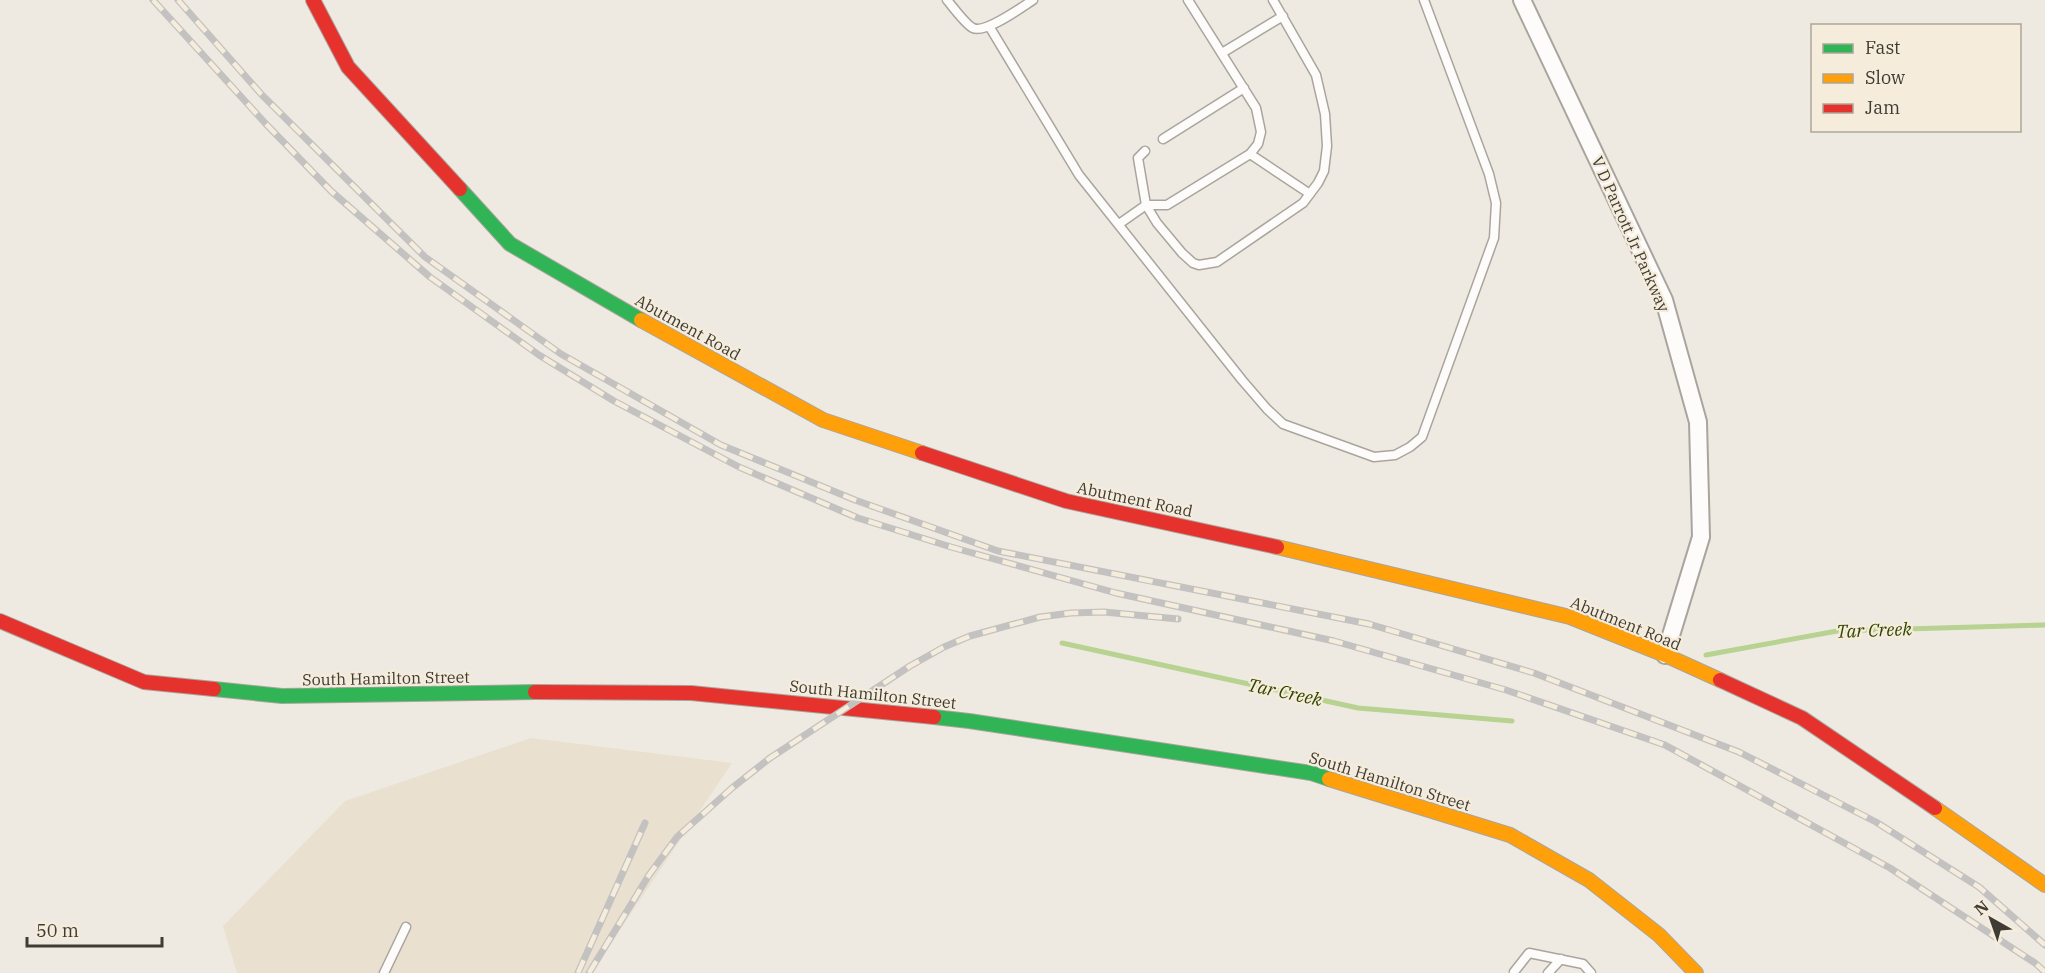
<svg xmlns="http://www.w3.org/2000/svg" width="2045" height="973" viewBox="0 0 2045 973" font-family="'IBM Plex Serif',serif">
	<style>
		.built { fill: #e9e0d0 }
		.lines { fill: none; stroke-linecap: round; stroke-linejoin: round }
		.stream { stroke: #b8d291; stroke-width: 5 }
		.lane-casing { stroke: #a9a59e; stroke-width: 11 }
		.street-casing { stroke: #a9a59e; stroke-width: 20 }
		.fast-casing { stroke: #a9a59e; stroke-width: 16 }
		.slow-casing { stroke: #a9a59e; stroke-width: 16 }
		.jam-casing { stroke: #a9a59e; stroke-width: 16 }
		.lane { stroke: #fdfcfa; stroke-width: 8 }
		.street { stroke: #fdfcfa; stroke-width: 16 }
		.fast { stroke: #30b455; stroke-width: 14 }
		.slow { stroke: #ff9f0a; stroke-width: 14 }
		.jam { stroke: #e5322d; stroke-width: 14 }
		.rail-casing { stroke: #c3c2c0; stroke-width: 7 }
		.rail { stroke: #f5ecdb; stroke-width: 4.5; stroke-dasharray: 14; stroke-linecap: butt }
		.labels { text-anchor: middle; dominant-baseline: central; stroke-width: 4.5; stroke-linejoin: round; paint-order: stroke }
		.street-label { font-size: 16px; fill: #3f3c35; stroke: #f5ecdb }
		.water-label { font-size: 18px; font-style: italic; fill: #2e4501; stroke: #f5ecdb }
	</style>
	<rect width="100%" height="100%" fill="#efeae1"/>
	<!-- built -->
	<path class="built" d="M531,738L732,763L591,973H237L223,926L345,801Z"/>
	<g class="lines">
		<!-- stream -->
		<path class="stream" d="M1062,643L1358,708L1512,721
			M1706,655L1837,631L2045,625"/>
		<!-- lane casing -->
		<g class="lane-casing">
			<path id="lane" d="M947,0C953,7 966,25 973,28C985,34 1022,7 1033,0
				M1188,0L1256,108L1261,132L1258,144L1250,154
				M989,26L1079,175L1242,380L1267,409L1283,424L1374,457L1395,455L1410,447L1422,437L1494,238L1496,203L1489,174L1424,0
				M1222,53L1283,16
				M1163,139L1244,88
				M1145,151L1138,158L1146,205L1157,223L1182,253L1193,263L1199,265L1217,262L1303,203L1318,183L1324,171L1327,146L1325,114L1316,75L1273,0
				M1119,224L1146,205H1167L1250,154L1310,194
				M1514,972L1529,953L1583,964L1591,973
				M384,973L406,927
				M1548,973L1561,959"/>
		</g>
		<!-- street casing -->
		<g class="street-casing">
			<path id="street" d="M1522,0L1664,300L1698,422L1701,537L1665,655"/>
		</g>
		<!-- fast casing -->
		<g class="fast-casing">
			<path id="fast" d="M460,189L510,244L641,320
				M214,689L282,696L535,692
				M934,717L969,721L1311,773L1329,779"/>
		</g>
		<!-- slow casing -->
		<g class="slow-casing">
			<path id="slow" d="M641,320L823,420L922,453
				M1277,547L1570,617L1665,655L1720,680
				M1329,779L1510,835L1589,880L1659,935L1696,973
				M1935,808L2045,885"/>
		</g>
		<!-- jam casing -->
		<g class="jam-casing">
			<path id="jam" d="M313,0L348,67L460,189
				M922,453L1066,501L1277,547
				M0,621L144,682L214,689
				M1720,680L1802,718L1935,808
				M535,692L691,693L934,717"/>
		</g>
		<!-- lane -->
		<use href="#lane" class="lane"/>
		<!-- street -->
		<use href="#street" class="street"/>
		<!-- fast -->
		<use href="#fast" class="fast"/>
		<!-- slow -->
		<use href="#slow" class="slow"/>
		<!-- jam -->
		<use href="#jam" class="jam"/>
		<!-- rail casing -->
		<g class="rail-casing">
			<path id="rail" d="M153,0L265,123L331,191L430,277L539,355L614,401L739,467L858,518L951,547L1116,593L1334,641L1506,690L1665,745L1890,868L2035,963L2045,972
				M178,0L262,95L425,257L561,354L721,445L855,500L998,551L1369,624L1534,673L1739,752L1876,822L1979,887L2045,945
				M578,973L645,823
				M589,973L649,875L677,837L732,788L770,758L910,666L944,647L970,636L1040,617L1071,613L1104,612L1178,619"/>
		</g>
		<!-- rail -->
		<use href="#rail" class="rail"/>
	</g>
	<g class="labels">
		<!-- street labels -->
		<g class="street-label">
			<text transform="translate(1631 234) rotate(66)">V D Parrott Jr Parkway</text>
			<text transform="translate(688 327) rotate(29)">Abutment Road</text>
			<text transform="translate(1135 499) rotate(12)">Abutment Road</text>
			<text transform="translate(1626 623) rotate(22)">Abutment Road</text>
			<text transform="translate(386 678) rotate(-1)">South Hamilton Street</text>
			<text transform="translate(873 694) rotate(6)">South Hamilton Street</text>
			<text transform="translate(1390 781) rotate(17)">South Hamilton Street</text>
		</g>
		<!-- water labels -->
		<g class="water-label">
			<text transform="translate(1874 630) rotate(-2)">Tar Creek</text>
			<text transform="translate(1285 692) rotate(12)">Tar Creek</text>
		</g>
	</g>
	<!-- legend -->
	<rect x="1811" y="24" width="210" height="108" fill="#f5ecdb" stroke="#aca699" stroke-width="1.5"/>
	<rect x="1823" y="44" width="30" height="9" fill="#30b455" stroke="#aca699" stroke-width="1.5"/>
	<text x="1865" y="54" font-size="18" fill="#3f3c35">Fast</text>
	<rect x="1823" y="74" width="30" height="9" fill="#ff9f0a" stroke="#aca699" stroke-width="1.5"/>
	<text x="1865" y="84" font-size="18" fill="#3f3c35">Slow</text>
	<rect x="1823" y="104" width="30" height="9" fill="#e5322d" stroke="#aca699" stroke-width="1.5"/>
	<text x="1865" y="114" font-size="18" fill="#3f3c35">Jam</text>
	<!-- north arrow -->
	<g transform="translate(1991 919) rotate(320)" stroke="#f5ecdb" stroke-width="4.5" paint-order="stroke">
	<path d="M0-4.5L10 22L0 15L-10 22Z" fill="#3f3c35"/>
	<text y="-9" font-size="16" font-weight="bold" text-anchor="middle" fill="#3f3c35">N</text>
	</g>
	<!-- scale -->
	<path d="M27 937v9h135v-9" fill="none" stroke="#3f3c35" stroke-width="3"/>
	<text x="36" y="937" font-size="18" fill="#3f3c35" stroke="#f5ecdb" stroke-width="4.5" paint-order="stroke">50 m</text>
</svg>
